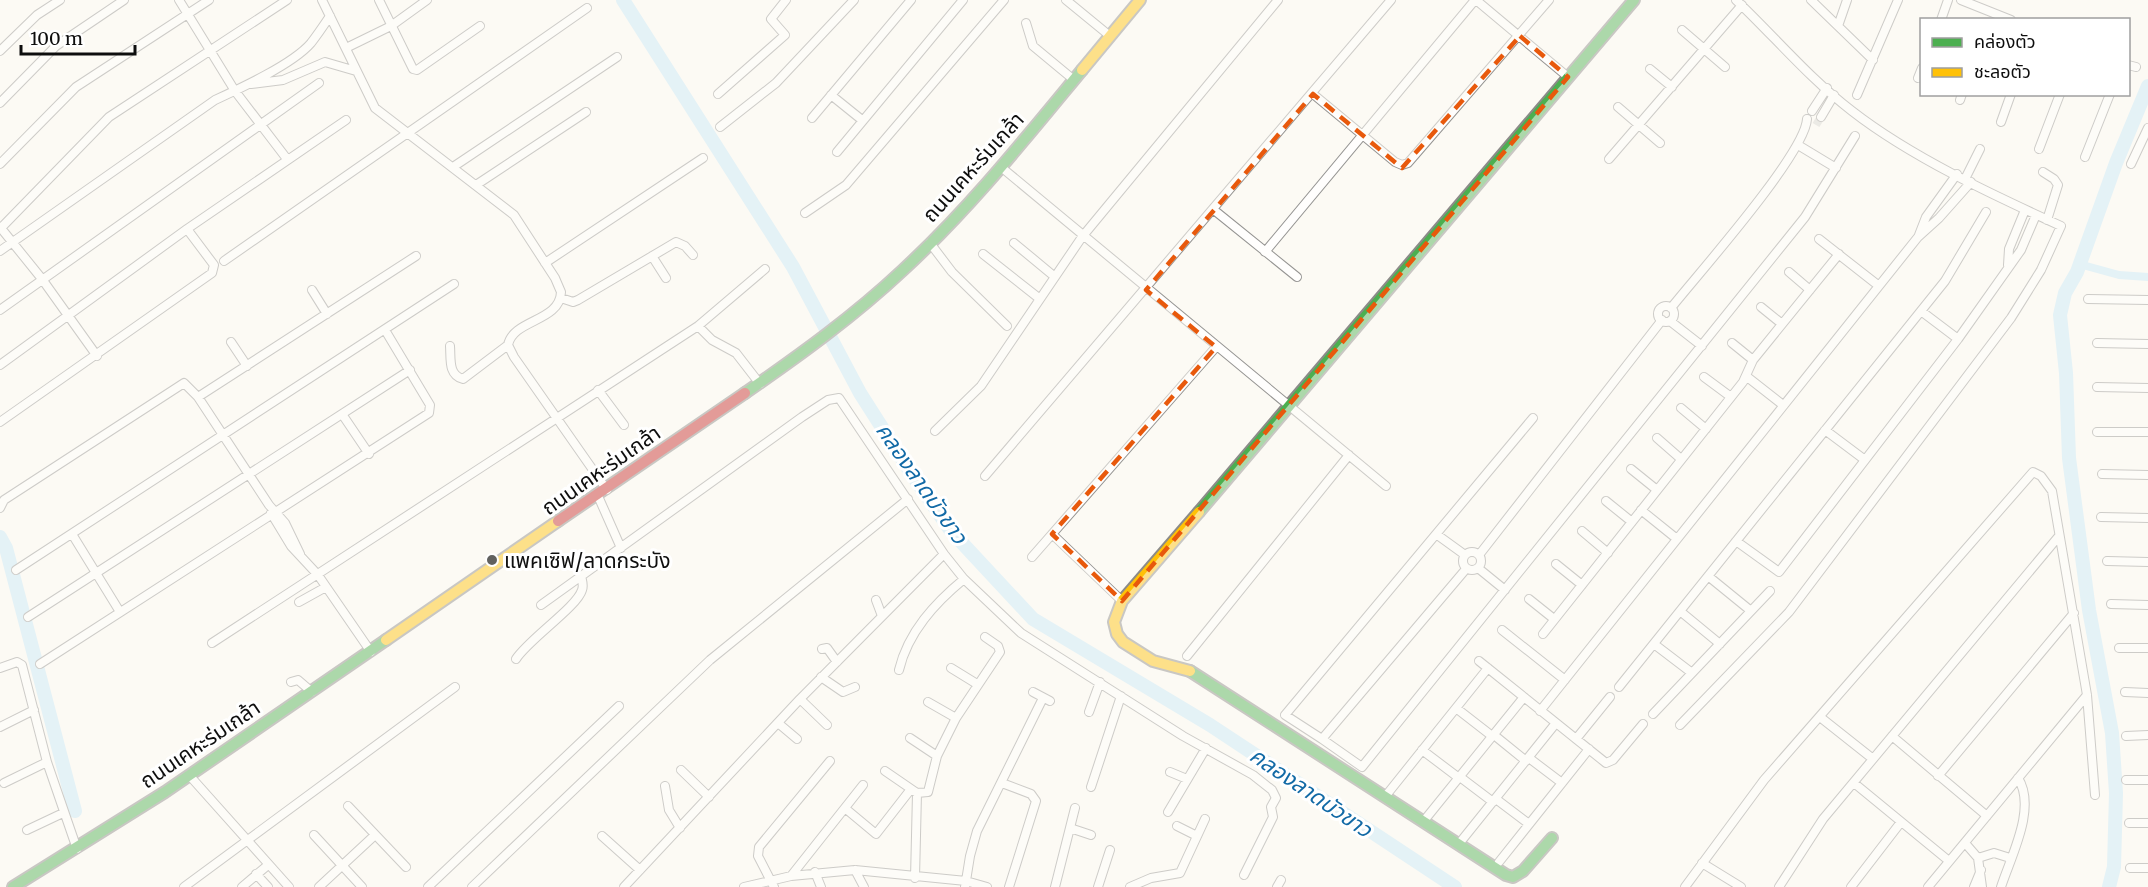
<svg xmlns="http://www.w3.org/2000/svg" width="2148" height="887" viewBox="0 0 2148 887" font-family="Merriweather,'Noto Sans Thai',serif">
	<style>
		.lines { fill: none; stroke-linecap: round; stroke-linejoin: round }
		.canal { stroke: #c8e8f8; stroke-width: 8 }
		.river { stroke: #c8e8f8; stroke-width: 14 }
		.street-tunnel { stroke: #d8d7d2; stroke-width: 8; stroke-dasharray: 8 4; stroke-linecap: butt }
		.street-casing { stroke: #959492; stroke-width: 10 }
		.fast-casing { stroke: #8c8b88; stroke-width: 14 }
		.slow-casing { stroke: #8c8b88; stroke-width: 14 }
		.jam-casing { stroke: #8c8b88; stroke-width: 14 }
		.street { stroke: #fffefd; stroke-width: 8 }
		.fast { stroke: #4caf50; stroke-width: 10 }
		.slow { stroke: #ffc107; stroke-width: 10 }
		.jam { stroke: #c62828; stroke-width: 10 }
		.marked { fill: none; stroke: #e8590c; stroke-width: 4.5; stroke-dasharray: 12 8; stroke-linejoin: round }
		.poi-dot { fill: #61615e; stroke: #fff; stroke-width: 2 }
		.labels { text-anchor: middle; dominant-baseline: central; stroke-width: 6; stroke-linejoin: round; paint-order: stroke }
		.street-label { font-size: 21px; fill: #0e0e0e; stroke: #fff }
		.poi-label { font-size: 21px; fill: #0e0e0e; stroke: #fff; text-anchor: start }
		.water-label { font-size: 22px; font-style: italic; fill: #126aa6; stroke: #fff }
	</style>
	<rect width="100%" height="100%" fill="#fcfaf4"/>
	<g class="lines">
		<!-- canal -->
		<path class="canal" d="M2079,264L2119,275L2148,277"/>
		<!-- river -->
		<path class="river" d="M623,0L793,267L860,393L911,473L951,531L1033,619L1210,725L1455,887
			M0,537L6,548L75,811
			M2109,887L2114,867L2116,793L2112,733L2089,610L2069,458L2066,373L2060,315L2065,293L2077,272L2116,163L2148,86"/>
		<!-- street-tunnel -->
		<path class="street-tunnel" d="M1816,125L1821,117"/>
		<!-- street casing -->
		<g class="street-casing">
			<path id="street" d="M179,0L235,91L287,159
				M322,0L375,108L514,215L555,278L561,292C560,322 513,319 508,345L514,357L607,490
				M379,0L413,69L417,70L480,26
				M1066,0L1110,36
				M1476,0L1568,77
				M1811,0L1873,60
				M1961,0L2011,20
				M1941,20L1948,0
				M1026,23L1033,46L1074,80
				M1838,26L1847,0
				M1682,30L1725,67
				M346,48L391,26L427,0
				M0,51L37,15L60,0
				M2128,65L2136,67
				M1650,69L1672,87
				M1918,78L1922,68
				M251,84L283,80L325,62L356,71
				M718,94L785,35L771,19L786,0
				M1313,94L1395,162L1402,165L1408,163L1549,0
				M831,95L862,120
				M1857,95L1898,0
				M1960,100L1962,94
				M0,103L56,46L124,0
				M1618,107L1660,143
				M1812,111L1827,88
				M1821,117L1834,95
				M812,118L911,0
				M2001,122L2011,94
				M720,127L776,83L854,0
				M1798,145L1836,168
				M2039,149L2060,94
				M837,152L963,0
				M2085,157L2110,94
				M1609,159L1742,5
				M0,164L76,87L209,0
				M2131,164L2148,128
				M453,167L617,57
				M1001,167L1386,486
				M2043,172L2054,179L2058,185L2047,220
				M1965,179L1980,149
				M476,185L586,112
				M1214,210L1297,277
				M805,213L846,185L1004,0
				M0,227L42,279L97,356
				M1,228L109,117L287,0
				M1919,235L1926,217L1957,174
				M1819,239L1879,286
				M930,243L952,272L1007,326
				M1014,243L1055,277
				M0,251L215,100C241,88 293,64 311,43C318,34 324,25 330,16
				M1265,252L1475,0
				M983,254L1040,299
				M652,256L666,278
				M224,261L587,8
				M545,263L703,158
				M2008,265L2009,249L2025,210
				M1789,272L1810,290
				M312,290L327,314
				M561,298L573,302L578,300L676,242L685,246L693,255
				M2088,299L2148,300
				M1658 314a8 8 0 1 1 16 0a8 8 0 1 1-16 0Z
				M1761,307L1782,324
				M1671,308C1698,274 1805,154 1807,119
				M0,310L319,83
				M1921,311L1958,339
				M1670,321L1702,346
				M698,326L712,340L736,353L760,384
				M231,342L247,366
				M1732,343L1753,360
				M2097,343L2148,344
				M450,346C451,359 448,375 463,379L508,345
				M0,365L187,229L346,120
				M1746,376L1783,405
				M1704,377L1731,397
				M2097,387L2148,388
				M598,390L624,425
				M198,397L416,256
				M1681,408L1706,429
				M342,414L369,454
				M0,422L212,273L214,265L187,229
				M1825,430L1865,460
				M935,431L981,386L1082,237L1278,0
				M2097,432H2148
				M1657,438L1681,459
				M1631,469L1657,490
				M2102,474L2148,475
				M985,476L1391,0
				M598,496L621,548
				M1606,501L1632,522
				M0,508L4,500L184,383L198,397L269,505L285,523L300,554
				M1641,510L1677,539
				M271,513L291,546L318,575L371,652
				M2101,517L2148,518
				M1582,531L1608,553
				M72,534L120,612
				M1052,534L1122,601
				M1436,534L1465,555
				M1736,541L1779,572L1958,339L2021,250L2036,215
				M1463 561a9 9 0 1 1 18 0a9 9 0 1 1-18 0Z
				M1479,555L1662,320
				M1032,557L1216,347
				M2107,561L2148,562
				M1556,564L1582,585
				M1478,568L1505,590
				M1466,569L1322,739L1285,715L1533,418
				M16,570L454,284
				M1708,576L1751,611
				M1529,599L1554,619
				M876,600L882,616
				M299,602L326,587
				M2111,604L2148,605
				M541,605L802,417L828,400L839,398L944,554L964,579L1021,633L1183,736L1253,775L1272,790L1276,798L1271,807L1273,817L1244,875
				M1680,611L1720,644
				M28,617L410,370
				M1502,630L1565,680
				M1543,634L1743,382L1753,360L1839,254
				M212,643L698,326L765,269
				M1654,644L1692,673
				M2119,648H2148
				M822,649L827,648L837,662
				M1187,656L1349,455
				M516,659C529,639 577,607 582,590C584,585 582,581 581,576
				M1479,661L1606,763L1613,760L1643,724
				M40,664L429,413L430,405L385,330
				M0,668L17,662L22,665L47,762
				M951,668L977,684
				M899,670C908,632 935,603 964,579
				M821,677L843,692L855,687
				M291,682L298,680L312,692
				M1619,687L1945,281L1986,212
				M1033,692L1050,701
				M2125,692L2148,693
				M800,699L827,725
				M928,702L956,718
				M1456,708L1492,736
				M1540,711L1918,237L1939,218L1971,182
				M1089,712L1100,682
				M1653,714L1770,591
				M1820,717L1873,759
				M778,723L797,739
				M1680,725L1789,612L2011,318L2041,270L2061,226C1993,195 1911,157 1852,111C1810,79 1774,36 1736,0
				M0,727L34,710
				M1494,735L1526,761
				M1892,736L1987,816
				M2126,736L2148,735
				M910,738L937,756
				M1322,739L1362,767L1805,217L1855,136
				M1576,739L1610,697
				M1422,750L1459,778
				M1529,758L1562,783
				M681,770L709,797
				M885,771L917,793L928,792L937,756L956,718L1000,652L998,646L985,637
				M1170,772L1187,779
				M189,775L289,887
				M1938,776L2074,613
				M1460,777L1493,802
				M2126,780H2148
				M4,783L47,762L77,849
				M1002,783L1031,794L1036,801L1009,887
				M1854,783L1949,861
				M665,786L669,810L680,828
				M1091,787L1121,696
				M1388,793L1488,668
				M1496,799L1529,824
				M348,806L406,867
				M846,809L876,834L911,789
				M1168,812L1206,748
				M1427,817L1524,697
				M2129,823H2148
				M1177,826L1197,836
				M1070,828L1091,835
				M27,830L63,813
				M314,835L362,887
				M602,836L640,870
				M1462,840L1556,723
				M1965,843L1978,858L1982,887
				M1978,858L1994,853L2010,858
				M1499,862L1589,749
				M1702,863L1741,887
				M2130,868H2148
				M855,870L864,887
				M815,872L821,887
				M256,874L268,887
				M791,876L863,785
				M915,878L917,793
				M184,887L455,687
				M242,887L268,865
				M319,887L375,835
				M428,887L619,706
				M472,887L710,660L908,499
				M624,887L800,699L944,554
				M744,887L791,876L855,870L966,881L987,887
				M774,887L758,856L759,847L830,761
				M965,887L970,856L977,831L1043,698
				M1055,887L1075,808
				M1098,887L1110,850
				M1130,887L1151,878L1180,873L1205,819
				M1277,887L1281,880
				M1685,887L1764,780L2033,472L2041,476L2052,491L2087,695L2095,795
				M1779,887L1823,819L2059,536
				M1851,887L1901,822
				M1928,887L2087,695
				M1974,887L1981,870
				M2001,887C2011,856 2037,808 2018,778"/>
		</g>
		<!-- fast casing -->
		<g class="fast-casing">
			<path id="fast" d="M745,393C800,355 854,316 903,270C969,209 1025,139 1082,70
				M1199,512L1634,0
				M1190,671L1506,875L1513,877L1523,871L1552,838
				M13,887L165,792L386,640"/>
		</g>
		<!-- slow casing -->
		<g class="slow-casing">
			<path id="slow" d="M1082,70L1140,0
				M386,640L558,521
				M1190,671L1153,661L1123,642L1117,634L1114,622L1122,601L1199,512"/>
		</g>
		<!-- jam casing -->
		<g class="jam-casing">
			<path id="jam" d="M558,521L745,393"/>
		</g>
		<!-- street -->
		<use href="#street" class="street"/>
		<!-- fast -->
		<use href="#fast" class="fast"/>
		<!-- slow -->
		<use href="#slow" class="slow"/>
		<!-- jam -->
		<use href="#jam" class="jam"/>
	</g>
	<!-- marked area -->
	<path d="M0 0H2148V887H0ZM1520,36L1568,77L1122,601L1052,534L1216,347L1146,290L1313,94L1402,168Z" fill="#fcfaf4" fill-opacity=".55" fill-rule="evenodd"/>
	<path class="marked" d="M1520,36L1568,77L1122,601L1052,534L1216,347L1146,290L1313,94L1402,168Z"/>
	<!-- markers -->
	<circle class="poi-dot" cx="492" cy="560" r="6"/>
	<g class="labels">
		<!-- street labels -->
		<g class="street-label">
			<text transform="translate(973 167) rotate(-48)">ถนนเคหะร่มเกล้า</text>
			<text transform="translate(601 470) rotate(-35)">ถนนเคหะร่มเกล้า</text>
			<text transform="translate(200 744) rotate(-34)">ถนนเคหะร่มเกล้า</text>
		</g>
		<!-- poi labels -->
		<g class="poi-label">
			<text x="504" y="560">แพคเซิฟ/ลาดกระบัง</text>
		</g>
		<!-- water labels -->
		<g class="water-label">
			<text transform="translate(922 483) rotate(55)">คลองลาดบัวขาว</text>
			<text transform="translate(1311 792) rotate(34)">คลองลาดบัวขาว</text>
		</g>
	</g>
	<!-- legend -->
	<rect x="1920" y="18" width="210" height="78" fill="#ffffff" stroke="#9f9f9f" stroke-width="1.5"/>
	<rect x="1932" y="38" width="30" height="9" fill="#4caf50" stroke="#9f9f9f" stroke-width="1.5"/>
	<text x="1974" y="48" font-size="18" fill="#0e0e0e">คล่องตัว</text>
	<rect x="1932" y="68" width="30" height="9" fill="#ffc107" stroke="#9f9f9f" stroke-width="1.5"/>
	<text x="1974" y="78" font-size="18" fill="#0e0e0e">ชะลอตัว</text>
	<!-- scale -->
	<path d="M21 45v9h114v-9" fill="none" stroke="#0e0e0e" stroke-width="3"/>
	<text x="30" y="45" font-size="18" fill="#0e0e0e" stroke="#ffffff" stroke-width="4.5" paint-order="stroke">100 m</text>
</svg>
